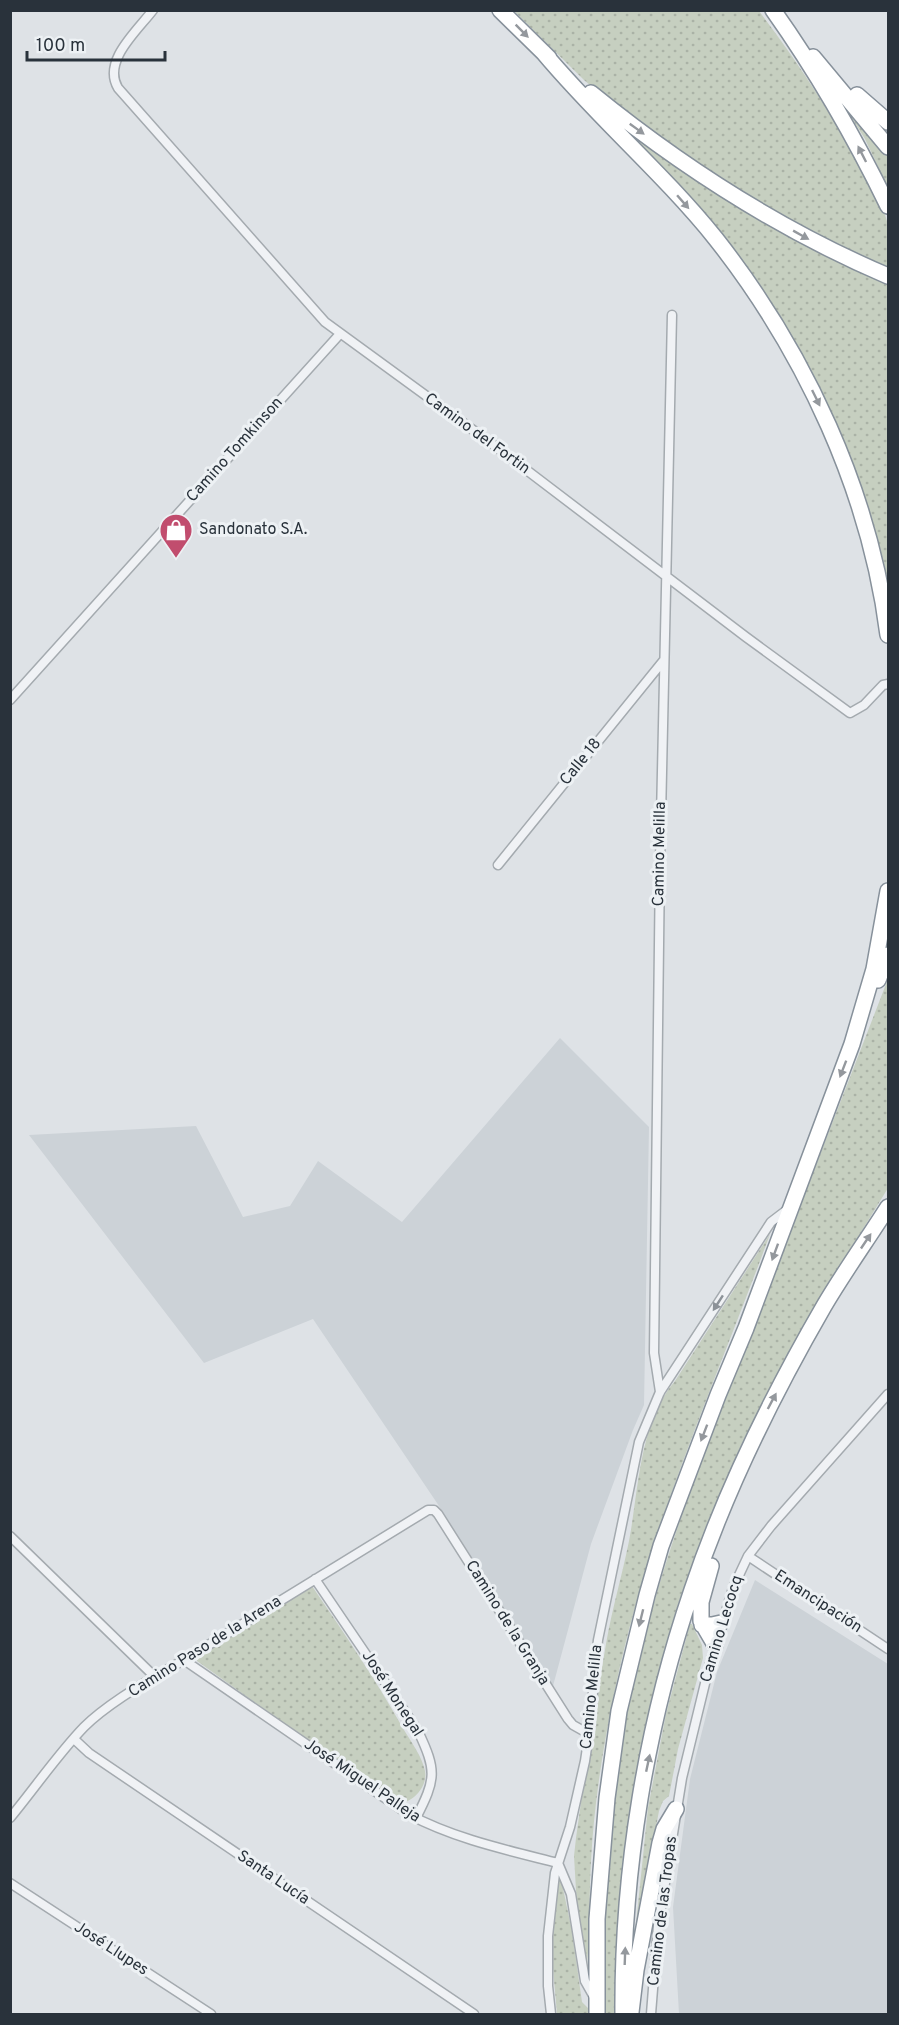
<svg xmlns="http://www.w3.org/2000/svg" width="899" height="2025" viewBox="0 0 899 2025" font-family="Overpass,sans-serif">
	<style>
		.built { fill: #ccd2d7 }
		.green { fill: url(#green-dots) }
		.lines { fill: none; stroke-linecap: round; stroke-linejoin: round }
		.street-casing { stroke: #a4aaaf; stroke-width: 11 }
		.highway-casing { stroke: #87919b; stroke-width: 18 }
		.street { stroke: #f0f2f5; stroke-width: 8 }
		.highway { stroke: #fff; stroke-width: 15 }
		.oneway { fill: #94989d }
		.oneway2 { fill: #8c9298 }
		.labels { text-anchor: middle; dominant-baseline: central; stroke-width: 6; stroke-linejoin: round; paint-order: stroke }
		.street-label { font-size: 16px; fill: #29323b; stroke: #edf1f4 }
		.poi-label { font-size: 16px; fill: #29323b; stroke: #edf1f4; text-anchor: start }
	</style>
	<defs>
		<pattern id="green-dots" width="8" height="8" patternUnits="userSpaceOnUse" patternTransform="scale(1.5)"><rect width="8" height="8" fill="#c6cfc0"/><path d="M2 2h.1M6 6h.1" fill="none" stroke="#aab2a6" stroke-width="1.8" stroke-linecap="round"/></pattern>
	</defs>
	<rect width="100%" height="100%" fill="#dee2e6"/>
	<!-- built -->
	<path class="built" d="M560,1038L649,1127L644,1405L633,1430L591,1544L553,1686L437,1503L313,1319L204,1363L29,1135L196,1126L243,1217L290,1206L318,1161L402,1222Z
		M755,1580L888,1664V2014H679L673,1907L690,1779L717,1672Z"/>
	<!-- green -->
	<path class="green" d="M514,11H759C800,65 838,123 869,184C876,197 886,212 888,226C891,239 888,257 888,271L762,209L611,103L584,80Z
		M841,101L888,152V188L865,139Z
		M629,132C680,170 732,206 788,236C821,254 855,269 888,284V589L872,523L853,465L825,399L809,369L777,312L757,283Z
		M888,979V1188L790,1349L742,1443L707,1524L678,1604L665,1648L644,1737L625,1847L627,1852L618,2014H603C603,1945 605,1875 613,1806C625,1692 657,1582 696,1475Z
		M770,1234C715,1384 647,1532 615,1690C603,1746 594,1804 591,1861C589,1896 590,1931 587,1966L577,1907L574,1856L576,1838C585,1773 595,1708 606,1644C612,1609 622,1576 629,1541C639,1489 639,1423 675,1381Z
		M312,1586C344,1633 376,1680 404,1730C411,1742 422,1756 425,1771C428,1786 414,1801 400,1804L338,1762L197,1661V1655Z
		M690,1624H692L702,1645L703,1658L678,1749L669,1796L663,1801L659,1811L634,1943L648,1808L666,1714Z
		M560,1878L561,1879L572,1931L582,2002L589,2009V2014H557C554,1973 545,1918 560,1878Z"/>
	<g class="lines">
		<!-- street casing -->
		<g class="street-casing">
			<path id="street" d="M153,10C137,31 102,61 118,88L325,322L495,446L746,637L850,713L864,705L883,685L888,684
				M10,700L339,335
				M498,865L664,660
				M660,1392L654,1353L660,863L672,315
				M10,1536L154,1676
				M748,1556L888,1649
				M315,1579L418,1731C437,1771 436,1779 416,1818
				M184,1660L408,1814C455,1839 507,1850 558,1863
				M74,1739L89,1753L474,2014
				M10,1818C34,1789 58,1754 84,1727C109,1702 153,1677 184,1660L428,1510H434L438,1514L568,1719L573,1725L589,1734
				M558,1863L571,1894L585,1981L594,1997
				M10,1883L211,2014
				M551,2014L548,1986V1936L555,1873L570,1827L585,1761L589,1734L598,1640L639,1442L660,1392L771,1222L788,1209
				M651,2014L658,1926L682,1778L709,1667L733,1588L748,1556L771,1526L888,1394"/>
		</g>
		<!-- highway casing -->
		<g class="highway-casing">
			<path id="highway" d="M500,10L549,58
				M773,10C817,72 855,138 888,206
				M543,52C597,117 663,173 716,239C805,352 870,492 888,635
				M813,57L888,147
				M591,93C682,167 780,230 888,276
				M857,95L888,122
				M878,980L888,955
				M711,1566L701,1602V1621L715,1645
				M702,1625H712L721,1623
				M631,2012L636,1970L660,1843L664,1829L676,1809
				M597,2014V1919L607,1798L619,1711L647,1595L661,1546L718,1395L746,1328L852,1044L874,969L888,891
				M623,2014C622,1872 646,1725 692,1590C725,1491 772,1396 824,1306C844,1272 867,1240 888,1207"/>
		</g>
		<!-- street -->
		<use href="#street" class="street"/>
		<!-- highway -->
		<use href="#highway" class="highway"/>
	</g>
	<!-- one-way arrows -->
	<defs><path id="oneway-solid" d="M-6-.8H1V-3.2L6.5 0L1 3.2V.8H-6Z" transform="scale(1.5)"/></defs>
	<g class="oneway">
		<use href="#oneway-solid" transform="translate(522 31) rotate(45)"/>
		<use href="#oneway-solid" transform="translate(637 129) rotate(36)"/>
		<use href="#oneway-solid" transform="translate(862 154) rotate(-117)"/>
		<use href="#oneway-solid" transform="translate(683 202) rotate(49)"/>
		<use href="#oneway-solid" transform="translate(801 235) rotate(29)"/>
		<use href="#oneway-solid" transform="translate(816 398) rotate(64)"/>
		<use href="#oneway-solid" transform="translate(843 1069) rotate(111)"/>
		<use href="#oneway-solid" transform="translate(866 1241) rotate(-56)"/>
		<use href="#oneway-solid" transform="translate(775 1252) rotate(110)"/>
		<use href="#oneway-solid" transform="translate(772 1401) rotate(-62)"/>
		<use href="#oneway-solid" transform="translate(704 1433) rotate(111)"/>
		<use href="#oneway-solid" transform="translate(641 1618) rotate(104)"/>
		<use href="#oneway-solid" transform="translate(648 1763) rotate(-78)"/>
		<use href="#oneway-solid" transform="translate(625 1956) rotate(-88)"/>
	</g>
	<use class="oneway2" href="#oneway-solid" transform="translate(718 1303) rotate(123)"/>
	<!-- icons -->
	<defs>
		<g id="shop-pin" transform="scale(1.725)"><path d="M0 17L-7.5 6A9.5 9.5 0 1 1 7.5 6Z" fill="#c14d6e" stroke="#edf1f4"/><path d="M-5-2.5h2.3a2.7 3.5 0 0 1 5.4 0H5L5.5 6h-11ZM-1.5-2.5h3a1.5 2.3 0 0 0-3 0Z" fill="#fff"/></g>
	</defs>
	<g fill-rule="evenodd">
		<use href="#shop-pin" x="176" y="530"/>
	</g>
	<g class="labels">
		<!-- street labels -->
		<g class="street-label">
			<text transform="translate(477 434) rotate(36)">Camino del Fortin</text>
			<text transform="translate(235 450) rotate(-48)">Camino Tomkinson</text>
			<text transform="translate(581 762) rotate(-51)">Calle 18</text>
			<text transform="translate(660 854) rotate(-89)">Camino Melilla</text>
			<text transform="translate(818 1602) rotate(33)">Emancipación</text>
			<text transform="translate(507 1623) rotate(58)">Camino de la Granja</text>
			<text transform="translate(722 1629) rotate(-73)">Camino Lecocq</text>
			<text transform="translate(205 1647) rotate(-32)">Camino Paso de la Arena</text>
			<text transform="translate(392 1694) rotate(57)">José Monegal</text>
			<text transform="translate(592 1697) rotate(-84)">Camino Melilla</text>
			<text transform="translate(362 1781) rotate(34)">José Miguel Palleja</text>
			<text transform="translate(273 1878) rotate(34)">Santa Lucía</text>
			<text transform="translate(663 1911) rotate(-83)">Camino de las Tropas</text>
			<text transform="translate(111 1949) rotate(33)">José Llupes</text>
		</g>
		<!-- poi labels -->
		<g class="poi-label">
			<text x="199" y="530">Sandonato S.A.</text>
		</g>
	</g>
	<!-- border -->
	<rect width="899" height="2025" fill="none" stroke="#29323b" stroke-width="24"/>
	<!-- scale -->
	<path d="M27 51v9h138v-9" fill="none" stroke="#29323b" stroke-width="3"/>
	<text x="36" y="51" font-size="18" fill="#29323b" stroke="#edf1f4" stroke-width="4.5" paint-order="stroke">100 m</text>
</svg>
